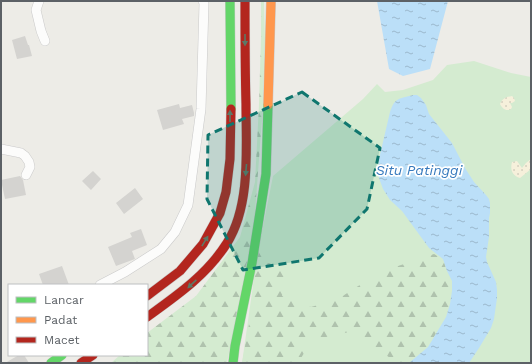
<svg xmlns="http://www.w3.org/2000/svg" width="532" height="364" viewBox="0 0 532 364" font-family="'Work Sans',sans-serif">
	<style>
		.green { fill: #d4ebd0 }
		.forest { fill: url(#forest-firs) }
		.sand { fill: url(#sand-dots) }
		.water { fill: url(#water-ripples) }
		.building { fill: #d4d3d0 }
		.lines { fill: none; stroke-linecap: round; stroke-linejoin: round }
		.street-casing { stroke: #cacaca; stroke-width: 10 }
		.fast-casing { stroke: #c9c9c8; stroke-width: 10 }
		.slow-casing { stroke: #c9c9c8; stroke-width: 10 }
		.jam-casing { stroke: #c9c9c8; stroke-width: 10 }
		.street { stroke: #fcfcfb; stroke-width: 9 }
		.fast { stroke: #63d668; stroke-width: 9 }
		.slow { stroke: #ff974d; stroke-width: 9 }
		.jam { stroke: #b3261e; stroke-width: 9 }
		.oneway { fill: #5d7866 }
		.marked { fill: #0f766e; fill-opacity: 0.2; stroke: #0f766e; stroke-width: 3; stroke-dasharray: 8 5; stroke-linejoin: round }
		.labels { text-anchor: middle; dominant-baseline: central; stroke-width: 3.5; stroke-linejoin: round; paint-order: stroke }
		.water-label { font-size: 14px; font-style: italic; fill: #3679bd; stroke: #fff }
	</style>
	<defs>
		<pattern id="forest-firs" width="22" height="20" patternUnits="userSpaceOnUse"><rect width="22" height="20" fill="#d4ebd0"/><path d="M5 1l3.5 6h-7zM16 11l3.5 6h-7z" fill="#afc2ad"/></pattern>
		<pattern id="sand-dots" width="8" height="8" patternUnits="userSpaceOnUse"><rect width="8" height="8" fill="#f6f0db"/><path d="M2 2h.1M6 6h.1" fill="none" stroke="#d5d0bf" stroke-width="1.8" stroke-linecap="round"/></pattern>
		<pattern id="water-ripples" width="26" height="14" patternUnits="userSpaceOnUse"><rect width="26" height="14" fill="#bbdff8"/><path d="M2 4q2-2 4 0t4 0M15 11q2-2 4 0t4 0" fill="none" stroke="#9bb8cd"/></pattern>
	</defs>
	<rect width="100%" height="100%" fill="#edece7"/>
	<!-- green -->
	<path class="green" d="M474,61L511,73L531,77V363H242L257,257L273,176L363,99L377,84L385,92L403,90L433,80L447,65Z"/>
	<!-- forest -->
	<path class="forest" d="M261,1H264L265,38L263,105L254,227L227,363H111L120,355H147V333L196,296L240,237L255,182L259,104L261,37Z
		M260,234L265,254L268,263L278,265L291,272L282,296L311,307L338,299L380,272L434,254L443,259L447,271L452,281V291L450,304L446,317L428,347L409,363H390V358L354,331L312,340L298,363H242L249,324Z"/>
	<!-- sand -->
	<path class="sand" d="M512,96L514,98L515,101L512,103H510L512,107L511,109C506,112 502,108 500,104C503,98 506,97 512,96Z
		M531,159V169L520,178C512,175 510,170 512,162L517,161L522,168L526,163Z"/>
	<!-- water -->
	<path class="water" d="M377,1H448L430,69L403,76L389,69Z
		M413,95H417L421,98L426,105L429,114L452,143L465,168L474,182L486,195L489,199L490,203V213L489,218V237L486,257L487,262L496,282L497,290V298L494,319L491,328L479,348L469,363H409L428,347L446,317L450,304L452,291V281L447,271L443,259L429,248L402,211L390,200L383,189L379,178L378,169L379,159L390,112C395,97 399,99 413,95Z"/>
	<!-- building -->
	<path class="building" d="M25,36L28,45H29L32,56L17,59L12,40Z
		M179,104L180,108L192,105L194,113V116L182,119L184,124L163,130L157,110Z
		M93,171L101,179L91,190L82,181Z
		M20,176L23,180L26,195L5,199L1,180Z
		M135,188L143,199L124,214L116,203Z
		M141,229L147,245L132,251L135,259L116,266L108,247L132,237L130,233Z
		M62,266L69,285H43L39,274Z
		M19,355H24L29,363H5Z"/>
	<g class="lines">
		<!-- street casing -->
		<g class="street-casing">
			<path id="street" d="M39,1L36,10L41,31L45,41
				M1,149L21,153L25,156L29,162L30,167L26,175
				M100,285L125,272L161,249L175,232L188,205L201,109L204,3L203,1"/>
		</g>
		<!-- fast casing -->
		<g class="fast-casing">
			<path id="fast" d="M230,1L231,109
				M51,363L62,355
				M233,363L235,346L252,263L266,174L268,105"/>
		</g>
		<!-- slow casing -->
		<g class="slow-casing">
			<path id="slow" d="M268,105L271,1"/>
		</g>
		<!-- jam casing -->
		<g class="jam-casing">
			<path id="jam" d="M147,296L180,271L203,244L220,213L226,192L230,159L231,109
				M147,317C176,296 207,275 227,243C251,205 246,148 246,104C245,70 245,35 245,1
				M81,363L93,355"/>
		</g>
		<!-- street -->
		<use href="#street" class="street"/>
		<!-- fast -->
		<use href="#fast" class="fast"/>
		<!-- slow -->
		<use href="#slow" class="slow"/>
		<!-- jam -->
		<use href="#jam" class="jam"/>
	</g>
	<!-- one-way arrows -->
	<defs><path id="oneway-solid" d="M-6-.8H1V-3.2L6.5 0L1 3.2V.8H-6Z"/></defs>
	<g class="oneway">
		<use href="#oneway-solid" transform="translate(245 40) rotate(90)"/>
		<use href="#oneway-solid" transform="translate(230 116) rotate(-90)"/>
		<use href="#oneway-solid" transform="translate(246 170) rotate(95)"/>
		<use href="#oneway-solid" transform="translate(205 241) rotate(-59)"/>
		<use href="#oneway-solid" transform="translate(192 284) rotate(137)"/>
	</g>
	<!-- marked area -->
	<path class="marked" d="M302,92L380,148L367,209L319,258L243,270L207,199L208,135Z"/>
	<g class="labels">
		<!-- water labels -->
		<g class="water-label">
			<text x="419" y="170">Situ Patinggi</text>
		</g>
	</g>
	<!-- border -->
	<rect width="532" height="364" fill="none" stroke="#5c6166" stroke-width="4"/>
	<!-- legend -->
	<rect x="8" y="284" width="140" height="72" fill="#ffffff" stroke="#bec0c2"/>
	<rect x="16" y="297" width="20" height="6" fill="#63d668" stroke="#bec0c2"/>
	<text x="44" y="304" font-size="12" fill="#5c6166">Lancar</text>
	<rect x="16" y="317" width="20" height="6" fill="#ff974d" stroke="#bec0c2"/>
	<text x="44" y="324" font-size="12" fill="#5c6166">Padat</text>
	<rect x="16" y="337" width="20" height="6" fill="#b3261e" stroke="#bec0c2"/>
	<text x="44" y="344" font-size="12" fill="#5c6166">Macet</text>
</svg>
